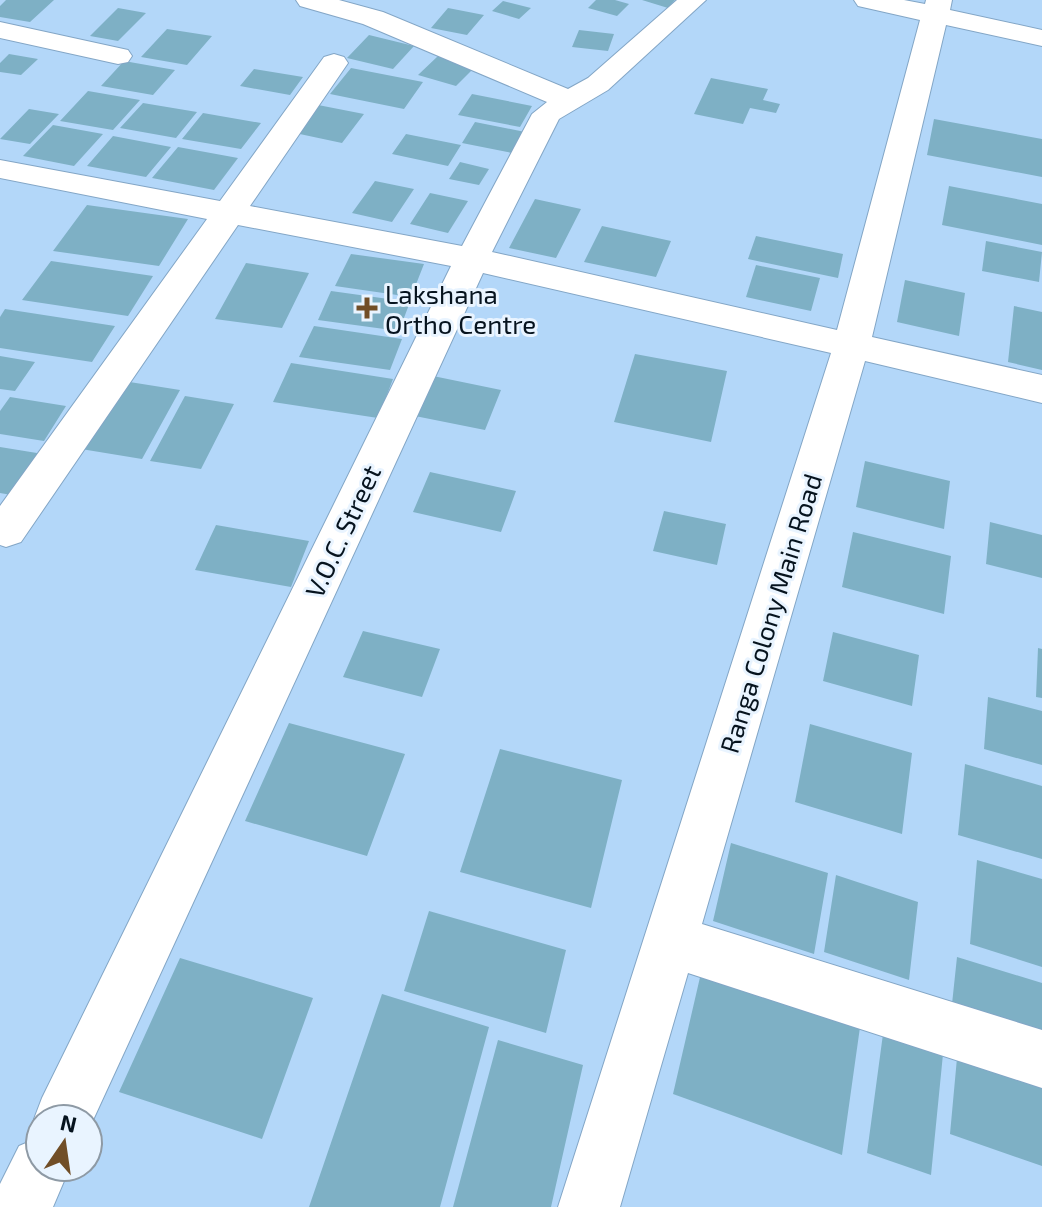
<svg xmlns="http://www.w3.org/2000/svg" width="1042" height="1207" viewBox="0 0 1042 1207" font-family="'Exo 2',sans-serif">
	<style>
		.building { fill: #7eb0c5 }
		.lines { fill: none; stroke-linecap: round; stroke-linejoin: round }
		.minor-casing { stroke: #83a6c6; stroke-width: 2 }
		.minor { fill: #fff; fill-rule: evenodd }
		.poi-dot { fill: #714e27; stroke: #e9f4ff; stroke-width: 3 }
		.labels { text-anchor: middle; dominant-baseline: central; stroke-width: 6; stroke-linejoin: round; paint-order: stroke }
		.poi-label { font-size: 26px; fill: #06131e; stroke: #e9f4ff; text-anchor: start }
		.street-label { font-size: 26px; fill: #06131e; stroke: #e9f4ff }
	</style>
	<rect width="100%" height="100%" fill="#b3d7f9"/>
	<!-- building -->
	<path class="building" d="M6,0H54L30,22L0,17V6Z
		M596,0H615L629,4L617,16L588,8Z
		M642,0H675L668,8Z
		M503,1L531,8L519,19L492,11Z
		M118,8L146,13L118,41L90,36Z
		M448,8L484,15L467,35L431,28Z
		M167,29L212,36L187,65L141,57Z
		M579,30L614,34L608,51L572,47Z
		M369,35L414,46L393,69L347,58Z
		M9,54L38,59L21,75L0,72V63Z
		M438,56L475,67L456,86L418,75Z
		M124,61L175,70L153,95L101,86Z
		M351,68L423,82L404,109L330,94Z
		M254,69L303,77L290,95L240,86Z
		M711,78L768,89L763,100L780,104L776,113L750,108L743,124L694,114Z
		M88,91L140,100L113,130L60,121Z
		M472,94L532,106L520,127L458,115Z
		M143,103L197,112L176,138L120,128Z
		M318,105L364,114L342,143L295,133Z
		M29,109L59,114L30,144L0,139Z
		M203,113L261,123L241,149L182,139Z
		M934,119L1042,139V177L927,155Z
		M475,122L525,132L512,153L462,143Z
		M53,125L103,134L74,166L23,156Z
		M406,134L461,145L448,166L392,154Z
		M113,136L171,147L146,177L87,166Z
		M178,147L238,158L214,190L152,178Z
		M460,162L489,169L479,185L449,179Z
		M375,181L414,189L392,222L352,213Z
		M949,186L1042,204V245L942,225Z
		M430,193L468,201L448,233L410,224Z
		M535,199L581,209L556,258L509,248Z
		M87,205L188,219L159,266L53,251Z
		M602,226L671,241L656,277L584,262Z
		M756,236L843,254L838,278L748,259Z
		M986,241L1042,252L1039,282L982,271Z
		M351,254L424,264L411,297L335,286Z
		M51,261L153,276L128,316L22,300Z
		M246,263L309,273L282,328L215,319Z
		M756,265L820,278L811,311L746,297Z
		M905,280L965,293L959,336L897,322Z
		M331,291L410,302L399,331L318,320Z
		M1014,306L1042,312V370L1008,362Z
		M5,309L115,326L92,362L0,348V317Z
		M314,326L402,339L390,370L299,357Z
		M635,354L727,371L711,442L614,422Z
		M0,356L35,362L15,391L0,389Z
		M291,363L393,379L378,418L273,402Z
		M433,376L501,390L485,430L415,416Z
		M117,380L180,390L142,459L75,448Z
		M185,396L234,404L201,469L150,461Z
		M10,397L66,406L44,441L0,434V411Z
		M0,447L43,454L17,496L0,493Z
		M865,461L950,481L944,529L856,507Z
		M430,472L516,491L501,532L413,512Z
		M664,511L726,524L717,565L653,551Z
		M990,522L1042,535V578L986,564Z
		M216,525L309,541L291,587L195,570Z
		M853,532L951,556L944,614L842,587Z
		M363,631L440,649L422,697L343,677Z
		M833,632L919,655L912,706L823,681Z
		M1038,648L1042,649V698L1036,697Z
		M988,697L1042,711V765L984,749Z
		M289,723L405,754L367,856L245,821Z
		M810,724L912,753L902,834L795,802Z
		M500,749L622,780L591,908L460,872Z
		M965,764L1042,786V859L958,835Z
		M731,843L828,873L814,954L713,921Z
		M977,860L1042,879V967L970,944Z
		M836,875L918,902L909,980L824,952Z
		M429,911L566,950L546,1033L404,991Z
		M957,957L1042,983V1053L950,1023Z
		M180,958L313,998L262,1139L119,1092Z
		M704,960L862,1013L842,1155L673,1094Z
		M382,994L489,1027L440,1207H309Z
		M883,1034L943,1054L931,1175L867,1153Z
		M498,1040L583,1065L551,1207H453Z
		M957,1058L1042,1087V1166L950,1134Z"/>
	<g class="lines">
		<!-- minor casing -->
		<g class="minor-casing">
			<path id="minor" d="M296,0H339L383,12L568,89L588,78L677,0H706L608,90L559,119L492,252L837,330L920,20L858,6L854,0H904L925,4L926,0H952L950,10L1042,30V46L946,25L872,337L1042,375V403L865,361L702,924L1042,1030V1088L688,973L620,1207H558L831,353L483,273L88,1131V1119H40V1135L34,1119L42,1098L451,266L238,225L21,542L6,547L0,545V506L207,219L0,178V160L220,201L324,57L334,54L344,57L348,63L250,206L462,246L532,114L547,102L363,24L300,6Z
				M0,22L128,50L132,56L128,62L118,64L0,38Z
				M40,1137V1167H70L53,1207H0V1184L19,1146Z"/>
		</g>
		<!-- minor -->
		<use href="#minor" class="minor"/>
	</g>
	<!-- markers -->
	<path class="poi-dot" d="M363 296h8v8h8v8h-8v8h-8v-8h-8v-8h8z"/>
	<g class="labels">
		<!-- poi labels -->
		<g class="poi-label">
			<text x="385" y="293">Lakshana<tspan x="385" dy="30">Ortho Centre</tspan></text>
		</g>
		<!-- street labels -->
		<g class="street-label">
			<text transform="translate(342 531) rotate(-65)">V.O.C. Street</text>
			<text transform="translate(770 613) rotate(-73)">Ranga Colony Main Road</text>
		</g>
	</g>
	<!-- north arrow -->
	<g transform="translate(64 1143) rotate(13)"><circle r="38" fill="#e9f4ff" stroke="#8e9aa5" stroke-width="2"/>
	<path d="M0-6L14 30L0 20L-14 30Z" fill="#714e27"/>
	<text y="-12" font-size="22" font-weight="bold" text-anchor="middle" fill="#06131e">N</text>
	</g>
</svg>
